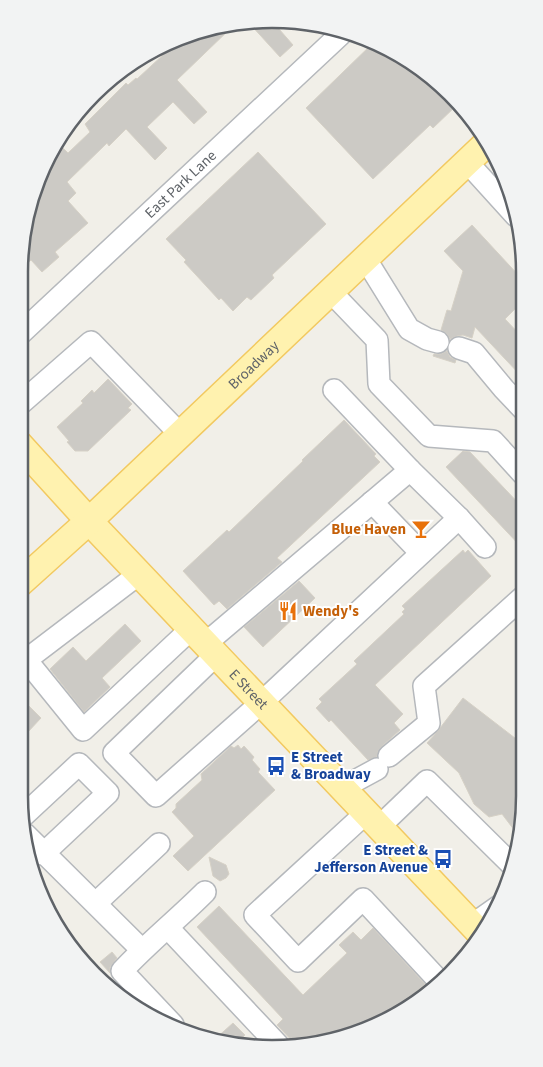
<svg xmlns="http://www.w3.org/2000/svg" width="543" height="1067" viewBox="0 0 543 1067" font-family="'Source Sans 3',sans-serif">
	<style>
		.building { fill: #cccac5; stroke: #d6d1c6 }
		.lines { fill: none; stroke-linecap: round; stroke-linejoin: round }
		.minor-casing { stroke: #b5b8bc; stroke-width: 24 }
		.major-casing { stroke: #f2c960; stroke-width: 29 }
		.minor { stroke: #fff; stroke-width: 21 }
		.major { stroke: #fff2af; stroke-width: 26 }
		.labels { text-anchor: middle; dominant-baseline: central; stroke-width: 4; stroke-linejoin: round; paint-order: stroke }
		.street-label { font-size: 15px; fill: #5f6368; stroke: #fff }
		.food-label { font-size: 15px; font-weight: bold; fill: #c56008; stroke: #fff; text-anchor: end }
		.transit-label { font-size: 15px; font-weight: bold; fill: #164399; stroke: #fff; text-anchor: start }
		.rim { fill: none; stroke: #5f6368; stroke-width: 2.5 }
	</style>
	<rect width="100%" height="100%" fill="#f1efe8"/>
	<!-- building -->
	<path class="building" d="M272,21L293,45L280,57L250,24Z
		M232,27L177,80L207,112L194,124L173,102L147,127L167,148L155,160L126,129L109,146L107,143L67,182L76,193L68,201L88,223L55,252L59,257L42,272L31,260L19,270V255L44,162L61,146L68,153L90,132L85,124L126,83L128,85L136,78L137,79L164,54L160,50L190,32Z
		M374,42L383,45L426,71L458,104L433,128L430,125L373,179L306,108Z
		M258,152L326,224L272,275L274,278L251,300L247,297L233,311L221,298L219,300L184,262L186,260L166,239Z
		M472,225L522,279V302L505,319L522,337V377L475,327L472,338L463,335L457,336L450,339L447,334L441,330L447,310L451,311L463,271L444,251Z
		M447,351L450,357L456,360L455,363L433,356L434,354H441Z
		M108,379L132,404L128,408L131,410L88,451H75L67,442L69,441L57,427L83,403L81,401L92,390L94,393Z
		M344,420L376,454L374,456L380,462L277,558L282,562L227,609L219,601L214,605L183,571L227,530L229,532L303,461L302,460Z
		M463,451L470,452L523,508V549L446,467Z
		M463,550L465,553L468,550L491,576L375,685L403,714L394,723L400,730L381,747L378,751L377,757L368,760L331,720L329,722L316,708L322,702L319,699L357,664L354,661L404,614L402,612L405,609L402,606Z
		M299,581L315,598L263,647L244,627Z
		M125,624L141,641L102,678L110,687L84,712L50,669L73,647L86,661Z
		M19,696L41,718L27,733L19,725Z
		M463,698L524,745V812L518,835L502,814L489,817L474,804L459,773L427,743L437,732Z
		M238,745L241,749L244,746L254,757L252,760L260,769L258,772L275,790L188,871L173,856L194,836L172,812L176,808V804L202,780L201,774L231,746L234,748Z
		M209,857L226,865L229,874L226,878L220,881L213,876Z
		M219,906L303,995L347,953L339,945L353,932L361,940L373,928L425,984L384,1022L304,1046H297L277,1025L283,1019L197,927Z
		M112,952L117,958L110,967V973L100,962Z
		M233,1023L245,1035L235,1044L222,1043L214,1040Z"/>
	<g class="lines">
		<!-- minor casing -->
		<g class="minor-casing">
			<g id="minor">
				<path d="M467,162L516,216"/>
				<path d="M365,258L409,329L427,339L438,342"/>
				<path d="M330,291L377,340L379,384L429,436L493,441L523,474"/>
				<path id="s1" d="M19,335L341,34"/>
				<path d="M459,348L474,353L504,389L523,409"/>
				<path d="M334,390L410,470"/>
				<path d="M19,405L91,342L180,434"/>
				<path d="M372,502L421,553"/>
				<path d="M205,644L410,470L459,518"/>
				<path d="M19,651L83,730L191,629"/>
				<path d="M216,655L114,753L156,796L261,703L459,518L485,547"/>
				<path d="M26,660L139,574"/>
				<path d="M389,756L429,723L424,686L523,597"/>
				<path d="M342,788L377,769"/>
				<path d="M366,813L255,915L298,961L363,899L440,982"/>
				<path d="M22,817L79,764L108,793L43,854"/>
				<path d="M379,827L427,781L510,863"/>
				<path d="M25,834L142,950"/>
				<path d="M96,903L159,844"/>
				<path d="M472,925L499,906"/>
				<path d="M168,928L278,1045"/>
				<path d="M173,1025L122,971C148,943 178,919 205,892"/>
			</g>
		</g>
		<!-- major casing -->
		<g class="major-casing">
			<g id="major">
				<path id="s2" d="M19,444L89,521L480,933"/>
				<path id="s3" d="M19,584L89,521L487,143"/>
			</g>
		</g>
		<!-- minor -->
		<use href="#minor" class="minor"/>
		<!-- major -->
		<use href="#major" class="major"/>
	</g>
	<!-- icons -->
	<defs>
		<g id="bar-bare" transform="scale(1.5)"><path d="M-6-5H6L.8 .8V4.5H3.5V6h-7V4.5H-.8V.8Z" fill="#e8710a" stroke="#fff" stroke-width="2.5" paint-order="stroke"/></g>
		<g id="restaurant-bare" transform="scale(1.5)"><path d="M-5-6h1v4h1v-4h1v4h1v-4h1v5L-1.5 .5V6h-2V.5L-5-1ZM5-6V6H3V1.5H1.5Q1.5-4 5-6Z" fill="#e8710a" stroke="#fff" stroke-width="2.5" paint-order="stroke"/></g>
		<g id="bus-bare" transform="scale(1.5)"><path d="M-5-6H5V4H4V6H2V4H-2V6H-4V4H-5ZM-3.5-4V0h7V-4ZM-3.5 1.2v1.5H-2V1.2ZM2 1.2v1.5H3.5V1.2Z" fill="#1a4fb4" stroke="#fff" stroke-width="2.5" paint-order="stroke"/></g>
	</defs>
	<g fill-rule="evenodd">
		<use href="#bar-bare" x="421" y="529"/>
		<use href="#restaurant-bare" x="288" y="611"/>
		<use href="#bus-bare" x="276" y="766"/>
		<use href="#bus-bare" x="443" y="859"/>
	</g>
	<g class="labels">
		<!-- street labels -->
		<g class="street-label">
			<text stroke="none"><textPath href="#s1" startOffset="221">East Park Lane</textPath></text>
			<text stroke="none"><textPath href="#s3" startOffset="321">Broadway</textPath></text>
			<text stroke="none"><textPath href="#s2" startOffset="336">E Street</textPath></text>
		</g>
		<!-- food labels -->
		<g class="food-label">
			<text x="406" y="529">Blue Haven</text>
			<text x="303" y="611" text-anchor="start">Wendy's</text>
		</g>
		<!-- transit labels -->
		<g class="transit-label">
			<text x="291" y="757">E Street<tspan x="291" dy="17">&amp; Broadway</tspan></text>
			<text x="428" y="850" text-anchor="end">E Street &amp;<tspan x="428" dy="17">Jefferson Avenue</tspan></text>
		</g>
	</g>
	<!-- crop -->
	<path d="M0 0H543V1067H0ZM272 28H272A244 244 0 0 1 516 272V796A244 244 0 0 1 272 1040H272A244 244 0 0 1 28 796V272A244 244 0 0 1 272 28Z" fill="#f2f3f3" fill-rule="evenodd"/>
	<path class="rim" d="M272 28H272A244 244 0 0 1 516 272V796A244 244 0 0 1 272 1040H272A244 244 0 0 1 28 796V272A244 244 0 0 1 272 28Z"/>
</svg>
